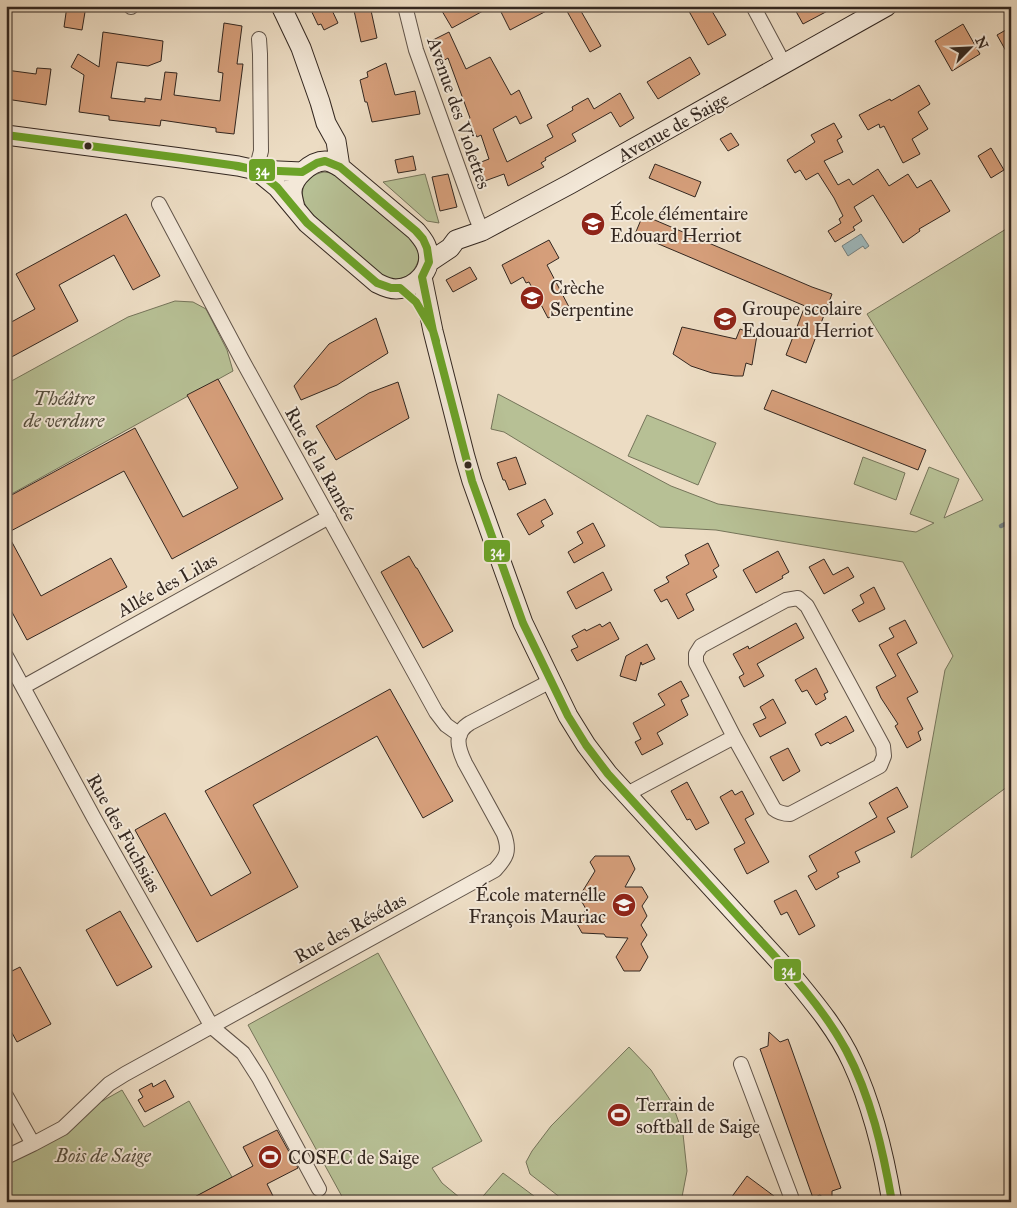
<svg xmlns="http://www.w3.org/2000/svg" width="1017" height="1208" viewBox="0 0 1017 1208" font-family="'IM FELL Great Primer',serif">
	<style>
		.green { fill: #b7c095; stroke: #75745a }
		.water { fill: #9db9be; stroke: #737f7f }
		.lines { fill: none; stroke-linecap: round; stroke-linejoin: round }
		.stream { stroke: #737f7f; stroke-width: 4.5 }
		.building { fill: #d59e7a; stroke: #332720 }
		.street-casing { stroke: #615449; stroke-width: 16 }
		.secondary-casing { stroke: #332720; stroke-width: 21 }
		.street { stroke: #f3e8d8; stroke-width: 14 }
		.secondary { stroke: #f3e8d8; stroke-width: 19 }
		.bus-1-casing { stroke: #f3e8d8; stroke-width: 11 }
		.bus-1 { stroke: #6ca228; stroke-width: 8 }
		.bus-dot { fill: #332720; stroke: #f3e8d8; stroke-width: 2 }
		.labels { text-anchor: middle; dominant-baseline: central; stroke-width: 4; stroke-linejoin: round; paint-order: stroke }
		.street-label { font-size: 19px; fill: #332720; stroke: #f3e8d8 }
		.poi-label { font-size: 19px; fill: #332720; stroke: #f3e8d8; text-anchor: start }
		.park-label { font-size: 19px; font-style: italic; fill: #544d3d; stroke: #f3e8d8 }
		.line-badge { stroke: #f3e8d8; stroke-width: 2 }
		.badge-label { font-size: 14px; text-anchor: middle; font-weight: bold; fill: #fff }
	</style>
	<rect width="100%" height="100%" fill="#ecdcc3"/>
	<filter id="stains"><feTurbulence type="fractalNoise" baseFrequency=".004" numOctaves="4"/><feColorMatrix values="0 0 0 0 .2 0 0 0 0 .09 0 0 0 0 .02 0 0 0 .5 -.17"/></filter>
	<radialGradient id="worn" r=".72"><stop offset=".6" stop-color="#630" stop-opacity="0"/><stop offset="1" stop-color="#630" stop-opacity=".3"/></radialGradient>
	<!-- green -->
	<path class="green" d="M324,172L331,173L337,176L409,236C411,239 415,243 417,246C424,261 411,279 396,279C392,280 388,278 384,277L310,212C296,195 302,176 324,172Z
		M425,174L439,223L427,221L383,182Z
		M1011,226V784L911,858L945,670L953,656L903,562L716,530L660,527L504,432L491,429L498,394L671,486L718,504L916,532L934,523L910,514L929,467L959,479L944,518L983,500L867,314Z
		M175,301L193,302L206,309L227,350L233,371L6,497V384L128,317Z
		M647,415L716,443L698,485L628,456Z
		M863,457L905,473L896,500L854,484Z
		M378,953L482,1141L432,1168L442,1183L465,1202H345L248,1025Z
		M629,1047L651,1070L672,1103L683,1134L687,1171L681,1202H566L530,1174L526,1162L532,1151L551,1126Z
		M122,1090L144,1127L189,1101L232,1177L186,1202H6V1155Z
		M503,1173L542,1202H478Z"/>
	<!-- water -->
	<path class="water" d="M861,234L869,246L865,249L863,246L848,256L842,246Z"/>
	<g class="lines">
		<!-- stream -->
		<path class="stream" d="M1001,526L1011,521"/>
	</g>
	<!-- building -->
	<path class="building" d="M67,6H86L82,30L64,27Z
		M309,6H330L338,23L324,30L321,24L318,25Z
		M353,6H370L377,38L361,42Z
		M439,6H492L452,28Z
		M498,6H556L510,30Z
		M564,6H578L601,46L590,52Z
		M686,6H709L726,35L708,45Z
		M793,6H837L803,24Z
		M224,23L242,26L237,64H243L234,134L216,132V128L188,124L161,120L160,126L109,120V116L79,112L84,75L71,67L78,54L99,67L103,32L163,41L161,61L148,66L117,62L111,98L145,102V98L161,100L165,72L177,73L174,95L220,101L223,73L218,72Z
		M963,24L980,54L952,71L935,41Z
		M1011,27V60L997,35Z
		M449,32L466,69L490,57L511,95L519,90L532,118L520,124L516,116L493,129L507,162L553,137L547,125L573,110L572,107L588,98L594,109L620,93L634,118L620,127L611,112L572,134L576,141L545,158L546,160L541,163L544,167L508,186L504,174L482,182L476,164L489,159L481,135L477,137L468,120L470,118L448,58L443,61L433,40Z
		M690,57L700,74L658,99L647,82Z
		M386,63L395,95L415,91L420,114L372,122L367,102H365L360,80L368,77L367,72Z
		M37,68L51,69L46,105L6,99V70L36,74Z
		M919,85L930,104L918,112L928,129L912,139L920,154L903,163L884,126L880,128L879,124L868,130L859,115L890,99L891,101Z
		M834,123L842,137L837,140L843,152L824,161L838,185L849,179L853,185L878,169L889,186L908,174L917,188L931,180L950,211L919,229L920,231L903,243L873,195L854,207L862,221L853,227L855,230L835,242L828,231L841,223L839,219L843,216L834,198L818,173L806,180L800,170L795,173L787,160L815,142L811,135Z
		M731,133L739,145L728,151L720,139Z
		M991,148L1004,170L991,178L978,156Z
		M413,156L416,170L398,173L395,160Z
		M655,164L701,182L695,197L649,178Z
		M448,174L457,207L440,211L432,177Z
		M126,214L160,276L133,290L114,255L59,285L78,321L6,360V325L35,309L16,274Z
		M643,215L812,287L832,294L806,363L786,355L805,306L635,234Z
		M549,240L559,258L547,265L569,307L548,318L529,282L526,283L523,277L511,284L502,265Z
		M470,267L477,279L453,292L446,280Z
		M376,318L388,353L337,385L301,400L294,386L329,344Z
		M682,327L736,339L740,329L757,335L752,365L746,363L743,376H735L712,373L691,366L673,354Z
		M218,379L283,499L172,559L124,471L7,533L41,596L111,558L127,587L27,640L6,601V498L135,428L183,517L238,488L187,395Z
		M398,382L409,418L336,460L316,426L369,393Z
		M772,390L926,450L918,470L764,409Z
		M516,457L526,484L509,490L505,480H503L497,463Z
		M545,499L553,514L541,521L544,526L529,535L517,514Z
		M593,523L605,546L574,563L568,552L583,543L577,532Z
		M708,543L719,566L713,570L717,577L686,594L694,610L678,619L667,599L661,602L654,590L669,582L666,577L689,564L685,555Z
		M778,551L789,572L782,576L783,578L756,593L743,570Z
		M409,556L416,568H417L453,631L423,648L381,572Z
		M824,559L833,575L848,567L854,577L824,594L809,567Z
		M603,572L612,590L576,609L567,592Z
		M874,587L885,609L859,622L852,610L864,603L860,595Z
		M905,620L917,643L897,654L918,692L907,698L923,729L918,732L921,740L907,748L895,726L898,724L881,698L876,687L896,676L879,645L894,637L889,628Z
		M610,622L619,639L577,661L571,650L578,647L572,636L585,629L586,631L600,624L602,627Z
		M796,623L804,638L757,664L764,676L744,687L739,677L744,674L733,654L748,646L749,649Z
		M647,644L655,659L642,665L641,662L636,681L620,676L626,656Z
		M816,668L828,692L824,694L826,699L816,705L807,690L802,692L795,680Z
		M681,681L689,696L681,700L688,715L657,733L663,744L642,755L635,742L641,739L633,723L665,705L658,694Z
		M390,689L453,801L423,818L377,736L253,805L298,887L197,942L135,830L165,813L211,896L251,873L205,791Z
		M773,699L786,723L760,737L753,724L766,718L760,707Z
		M846,716L854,731L830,744L828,742L821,746L815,734Z
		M788,748L800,771L783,781L770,757Z
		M687,782L709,823L696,830L690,819L687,820L671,791Z
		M897,787L908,807L887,818L895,832L855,852L860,862L837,873L839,877L816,890L808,876L817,871L809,856L877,817L869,803Z
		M732,790L735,795L742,791L754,814L745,819L769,862L747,874L734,849L745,843L720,797Z
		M595,856H629L635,869L625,887H642L648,897L642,906L647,916L641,925L647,935L641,944L648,957L640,971H624L616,957L628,938L606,937L604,934L582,933L577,924L586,909L579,897L595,871L590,862Z
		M796,890L815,926L799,935L787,912L781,915L774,901Z
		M120,911L152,967L117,986L86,930Z
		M20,967L51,1024L17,1042L6,1022V974Z
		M769,1032L780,1042L788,1039L841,1188L832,1191V1202H829L820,1195L813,1198L760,1049L768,1046Z
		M165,1080L174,1097L145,1112L138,1100L143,1097L139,1090L152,1083L153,1087Z
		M277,1130L298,1168L267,1184L276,1202H185L253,1166L243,1147Z
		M747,1176L782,1202H728Z"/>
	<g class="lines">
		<!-- street casing -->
		<g class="street-casing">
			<path id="street" d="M405,6L416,50L476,217L482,231
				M753,6L784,64
				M131,7L132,6
				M256,170L261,151L260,54L259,39
				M159,204L241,358L436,712L446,725L460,735
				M798,598L807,606L883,746L884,756L880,766L790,814C783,814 779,813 774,809L734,737L696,663V654L701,646L786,600Z
				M6,656L94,818L212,1027L243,1053L259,1078L319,1189
				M23,687L329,517
				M627,794L734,737
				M741,1064L793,1202
				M6,1096L33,1144
				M6,1157L33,1144L63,1128L109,1084L125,1074L495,870C507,857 510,851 504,834L465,763C458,748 453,733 470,723L551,681"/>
		</g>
		<!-- secondary casing -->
		<g class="secondary-casing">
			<path id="secondary" d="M281,6L301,48L320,102L326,123L336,141L340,167
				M6,135L181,158L238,166L256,170L302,172
				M256,170L277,187L307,223L377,283C383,286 389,289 396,289C417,288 434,269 427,248C425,241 420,236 416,231L340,167C336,165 331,161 325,161C311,161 292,178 292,192C292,197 294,203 295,208
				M429,262L450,248L456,240L482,231L570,184L887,6
				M422,277L433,331L465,457L472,481L523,623L568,716L586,745L608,774L789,972C812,1000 837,1029 852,1062C873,1107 884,1154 892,1202"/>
		</g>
		<!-- street -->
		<use href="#street" class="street"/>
		<!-- secondary -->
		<use href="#secondary" class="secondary"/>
		<!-- bus-1 casing -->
		<g class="bus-1-casing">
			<path id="bus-1" d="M6,135L181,158L238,166L256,170L302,172L317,163L325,161L340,167L416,231L423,239L427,248L429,262L422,277L433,331L472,481L523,623L568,716L586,745L608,774C653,824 699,873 744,923C780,962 820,1002 846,1050C871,1097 883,1150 892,1202
				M236,166L256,170L277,187L307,223L377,283L391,288H400L416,302L433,331L436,341"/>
		</g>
		<!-- bus-1 -->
		<use href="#bus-1" class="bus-1"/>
	</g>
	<!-- icons -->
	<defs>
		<g id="school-disc" transform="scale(1.25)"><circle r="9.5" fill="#8f2418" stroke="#f3e8d8"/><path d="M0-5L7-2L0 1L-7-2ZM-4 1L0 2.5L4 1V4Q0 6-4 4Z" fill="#fff"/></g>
		<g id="stadium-disc" transform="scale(1.25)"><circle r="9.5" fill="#8f2418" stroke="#f3e8d8"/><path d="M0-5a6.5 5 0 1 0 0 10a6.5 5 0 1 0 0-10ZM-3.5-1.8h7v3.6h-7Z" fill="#fff"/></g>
	</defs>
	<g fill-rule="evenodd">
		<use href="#school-disc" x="593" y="224"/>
		<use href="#school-disc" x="532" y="298"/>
		<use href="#school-disc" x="725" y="319"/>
		<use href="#school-disc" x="624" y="905"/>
		<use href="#stadium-disc" x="619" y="1115"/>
		<use href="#stadium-disc" x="270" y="1157"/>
	</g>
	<!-- markers -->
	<g class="bus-dot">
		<circle cx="88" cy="146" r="4.5"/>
		<circle cx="468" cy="465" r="4.5"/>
	</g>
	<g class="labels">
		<!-- street labels -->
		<g class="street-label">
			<text transform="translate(459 113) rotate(71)">Avenue des Violettes</text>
			<text transform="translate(673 127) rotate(-29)">Avenue de Saige</text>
			<text transform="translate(321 464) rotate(61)">Rue de la Ramée</text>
			<text transform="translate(167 585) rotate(-29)">Allée des Lilas</text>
			<text transform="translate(124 833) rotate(61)">Rue des Fuchsias</text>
			<text transform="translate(350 928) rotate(-29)">Rue des Résédas</text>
		</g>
		<!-- poi labels -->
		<g class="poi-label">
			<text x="610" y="213">École élémentaire<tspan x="610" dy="22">Edouard Herriot</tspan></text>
			<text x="550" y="287">Crèche<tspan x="550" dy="22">Serpentine</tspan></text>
			<text x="742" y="308">Groupe scolaire<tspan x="742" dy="22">Edouard Herriot</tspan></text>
			<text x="606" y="894" text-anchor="end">École maternelle<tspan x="606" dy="22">François Mauriac</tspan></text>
			<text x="636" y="1104">Terrain de<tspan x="636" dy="22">softball de Saige</tspan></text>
			<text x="288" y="1157">COSEC de Saige</text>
		</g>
		<!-- park labels -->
		<g class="park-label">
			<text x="64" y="398">Théâtre<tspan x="64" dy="22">de verdure</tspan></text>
			<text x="103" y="1155">Bois de Saige</text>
		</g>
	</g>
	<g class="line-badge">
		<rect x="248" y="158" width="28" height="24" rx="5" fill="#6ca228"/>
		<rect x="483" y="539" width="28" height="24" rx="5" fill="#6ca228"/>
		<rect x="773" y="958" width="29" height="24" rx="5" fill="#6ca228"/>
	</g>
	<g class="badge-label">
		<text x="262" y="175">34</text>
		<text x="497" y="556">34</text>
		<text x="788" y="975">34</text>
	</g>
	<!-- margin -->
	<rect width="1017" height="1208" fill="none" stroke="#ecdcc3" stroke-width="25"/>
	<rect x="8" y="8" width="1002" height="1193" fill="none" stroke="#332720" stroke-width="2.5"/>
	<rect x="12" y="12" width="992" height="1183" fill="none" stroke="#332720"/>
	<!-- north arrow -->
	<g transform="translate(970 48) rotate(66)" stroke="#f3e8d8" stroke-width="4" paint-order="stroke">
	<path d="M0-4L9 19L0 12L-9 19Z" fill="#332720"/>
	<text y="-8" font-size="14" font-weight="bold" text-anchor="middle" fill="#332720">N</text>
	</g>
	<rect width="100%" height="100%" filter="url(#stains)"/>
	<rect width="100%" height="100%" fill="url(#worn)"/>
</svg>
